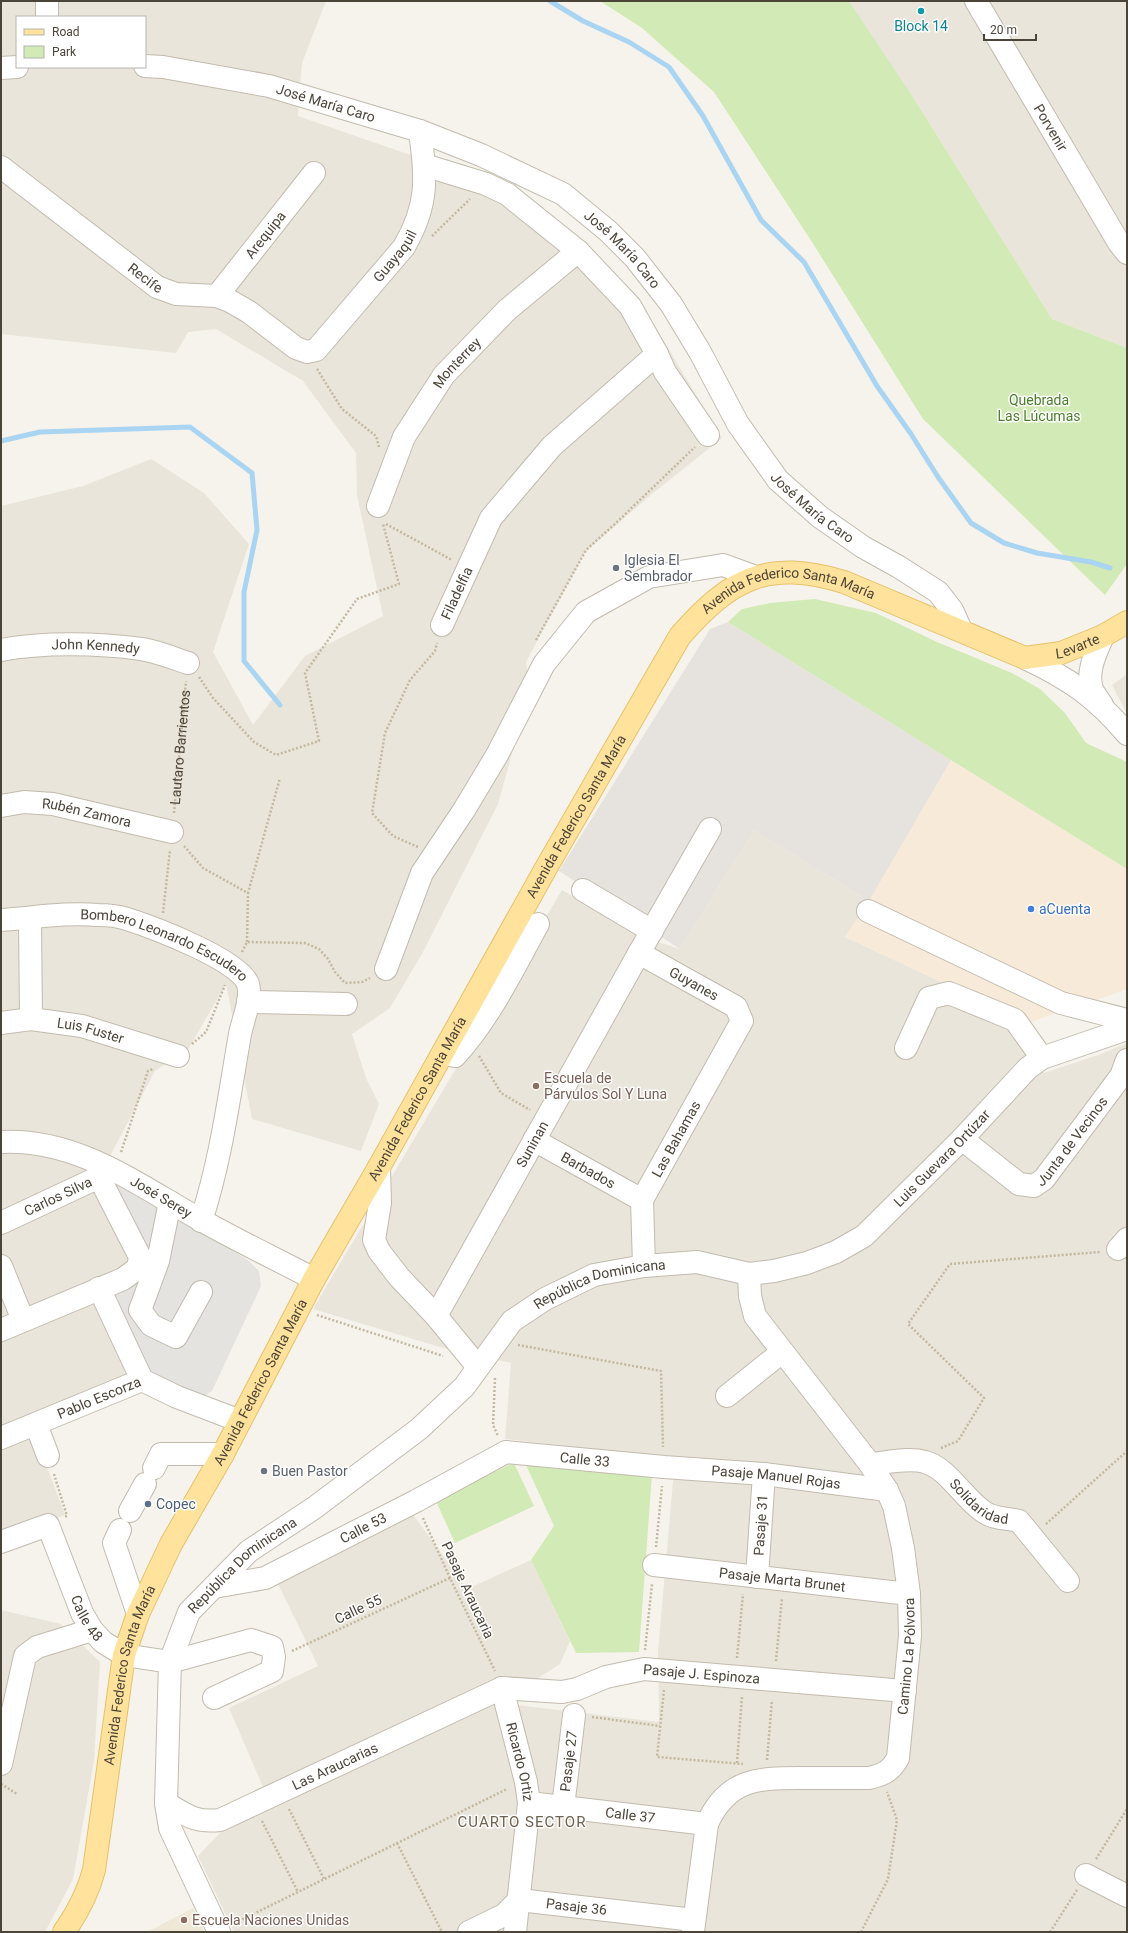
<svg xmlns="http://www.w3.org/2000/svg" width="1128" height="1933" viewBox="0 0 1128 1933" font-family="Roboto,sans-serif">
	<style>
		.residential { fill: #eae5da; fill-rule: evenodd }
		.commercial { fill: #f7ead8 }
		.industrial { fill: #e6e2dd }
		.education { fill: #efe8d6 }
		.green { fill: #d2eab5 }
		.parking { fill: #e5e3e0 }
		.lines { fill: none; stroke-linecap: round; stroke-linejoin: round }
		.stream { stroke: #a9d4f2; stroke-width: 5 }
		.minor-casing { stroke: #c2bbae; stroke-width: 24 }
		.major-casing { stroke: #e6c16a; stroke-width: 24 }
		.path { stroke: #c4b79f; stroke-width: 2.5; stroke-dasharray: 2 2; stroke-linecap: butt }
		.minor { stroke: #fff; stroke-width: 22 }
		.major { stroke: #ffe39c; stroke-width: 22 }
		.culture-dot { fill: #0f9aa8; stroke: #fff; stroke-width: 1.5 }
		.worship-dot { fill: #6b7280; stroke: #fff; stroke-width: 1.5 }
		.shop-dot { fill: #3f7fe0; stroke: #fff; stroke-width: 1.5 }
		.education-dot { fill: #8d6e63; stroke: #fff; stroke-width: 1.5 }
		.service-dot { fill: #5c6f8a; stroke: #fff; stroke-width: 1.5 }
		.labels { text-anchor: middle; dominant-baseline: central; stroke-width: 3; stroke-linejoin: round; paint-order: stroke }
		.culture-label { font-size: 14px; fill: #0d838f; stroke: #fff }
		.street-label { font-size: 14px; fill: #4b4439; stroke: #fff }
		.park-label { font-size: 14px; fill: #4a7f2a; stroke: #fff }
		.worship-label { font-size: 14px; fill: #5b616d; stroke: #fff; text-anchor: start }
		.shop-label { font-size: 14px; fill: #366cbe; stroke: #fff; text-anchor: start }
		.education-label { font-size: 14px; fill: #785e54; stroke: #fff; text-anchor: start }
		.service-label { font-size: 14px; fill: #4e5e75; stroke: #fff; text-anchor: start }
		.neighbourhood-label { font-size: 15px; letter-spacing: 1px; fill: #6e6250; stroke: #fff }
	</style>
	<rect width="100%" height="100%" fill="#f6f3ec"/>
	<!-- residential -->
	<path class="residential" d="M1,1H326L302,63L298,116L497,185L555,218L644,308L722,438L652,494L585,552L526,662L530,689L498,804L423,952L390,1008L352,1034L366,1078L379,1104L361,1151L252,1119L226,984L189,1048L155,1071L101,1173L136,1270L130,1376L32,1426L65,1515L1,1540V506L83,486L151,459L204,493L249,544L213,652L253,725L305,656L383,616L357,495L356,453L303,381L216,329L188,332L176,353L1,334ZM17,17H145V67H17Z
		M849,1H1127V348L1052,319L911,94Z
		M1127,674V714L1112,685Z
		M754,830L869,901L845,937L1029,1023L1044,1073L1101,1054L1127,1043V1932H234L198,1856L263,1787L229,1708L318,1666L277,1582L412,1513L467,1589L531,1560L570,1641L560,1664L500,1703L659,1722L658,1651L675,1459L505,1439L511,1363L450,1350L313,1309L562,890L646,938L680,949Z
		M1,1610L61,1624L100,1662L94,1761L73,1879L45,1932H1Z"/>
	<!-- commercial -->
	<path class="commercial" d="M951,760L1127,869V989L1089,1003L1080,999L1053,1014L1029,1023L845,937L869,901Z"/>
	<!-- industrial -->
	<path class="industrial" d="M728,622L951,760L869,901L754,830L680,949L559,871L710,629Z"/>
	<!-- education -->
	<path class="education" d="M193,1908L204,1932H147Z"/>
	<!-- green -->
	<path class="green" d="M600,1H849L911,94L1052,319L1127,348V564L1105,595L923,419L812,242L714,92L642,28Z
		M815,599L876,613L937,642L1012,673L1040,689L1065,713L1086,743L1127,762V869L728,622L742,609L770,603Z
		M514,1463L534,1506L455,1543L435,1499Z
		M526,1465L652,1474L639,1652L576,1653L531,1560L554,1526Z"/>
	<!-- parking -->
	<path class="parking" d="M125,1182L249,1261L259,1271L261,1286L212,1391L204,1396L147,1376L108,1294L143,1276L111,1186Z"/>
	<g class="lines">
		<!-- stream -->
		<path class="stream" d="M550,1L583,21L629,42L669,67L703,116L761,220L804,262L877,386L911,434L938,477L971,523L1004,543L1037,553L1091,562L1110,568
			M1,441L40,432L190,427L252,473L257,530L244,592V661L280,705"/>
		<!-- minor casing -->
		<g class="minor-casing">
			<g id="minor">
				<path d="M47,1V17"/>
				<path id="s2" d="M976,1L1119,243L1127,253"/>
				<path id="s3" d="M145,66L163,67L269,86L420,131L481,155L563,194L608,231L635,258L671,304L700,352L738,424L778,480L820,517L863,547L899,567L938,592L952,610L961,630"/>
				<path d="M1,68L17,67"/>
				<path d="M424,165L486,184L507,194L578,251L630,306L657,354L665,372L708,435"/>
				<path id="s4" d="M1,167L157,287L176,294L217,296L230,301L249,312L296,348L307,352L316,350L404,247C429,204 426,178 420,131"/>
				<path id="s5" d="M217,296L314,173"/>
				<path id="s6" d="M378,506L404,437L444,375L507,310L578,251"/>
				<path id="s7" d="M442,625L491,518L552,446L657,354"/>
				<path id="s8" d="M1,650C42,642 99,643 141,649C156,651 173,658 188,663"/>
				<path d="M1025,658C1068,678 1096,697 1127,734"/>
				<path d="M1102,705C1099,700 1094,694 1092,689C1086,672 1096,652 1103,636"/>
				<path id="s9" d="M1,806L24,802L53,804L172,832"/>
				<path d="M583,890L652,931"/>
				<path d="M868,911L1061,1003L1127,1020"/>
				<path d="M30,919L31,1019"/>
				<path id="s10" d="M1,920C33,918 65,912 98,915C107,915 118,916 127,919C152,927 240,960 248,984C252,1000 243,1019 240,1034C229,1097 221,1160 201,1221"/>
				<path id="s11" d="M639,953L736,1007L742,1021L642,1200L644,1266"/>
				<path d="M386,969L422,873L464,810L497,755L544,664L586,612L649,577L723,565L756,577"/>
				<path d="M248,1002L346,1004"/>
				<path id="s12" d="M1,1023L31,1019L82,1026L178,1056"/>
				<path d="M906,1048L929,998L949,993L1015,1020L1042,1058"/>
				<path d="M443,1053L455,1056C490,1018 513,969 538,924"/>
				<path id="s13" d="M962,1139L1019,1184L1034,1186L1044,1179L1121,1076L1127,1060"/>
				<path id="s14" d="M534,1140L642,1200"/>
				<path id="s15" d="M1,1142C77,1138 138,1185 201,1220C238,1241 276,1259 314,1279"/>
				<path d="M379,1167L380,1203L374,1240L379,1251L399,1277L436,1316L478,1367"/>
				<path d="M170,1202L158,1261L140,1310L151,1325L176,1337L201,1292"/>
				<path id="s16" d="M1,1223L112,1171"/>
				<path d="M1118,1249L1127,1239"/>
				<path d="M1,1266L23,1320"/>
				<path d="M99,1288L142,1380"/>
				<path id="s17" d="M436,1316L639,953L710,829"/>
				<path d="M1,1330L123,1279L138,1268L140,1257L99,1177"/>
				<path d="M727,1396L782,1352"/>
				<path d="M36,1424L48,1456"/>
				<path id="s18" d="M1,1438L142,1380L177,1397L240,1421"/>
				<path id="s19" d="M870,1464C887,1463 908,1457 925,1462C948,1468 964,1499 984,1512C994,1519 1007,1518 1019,1521L1068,1581"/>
				<path d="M154,1468L161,1454H223"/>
				<path d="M130,1511L145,1484"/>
				<path d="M120,1530L114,1543L138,1614"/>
				<path id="s20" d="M1,1542L48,1525L82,1613L92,1630L103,1642L124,1655L170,1662L251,1640L272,1647L274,1657L272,1671L214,1698"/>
				<path id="s21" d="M654,1565L909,1594"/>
				<path id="s22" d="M757,1577L764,1474"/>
				<path id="s23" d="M214,1587L265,1578L416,1501L506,1452L664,1467L764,1474L887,1490"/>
				<path id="s24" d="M502,1688L526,1782L529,1803L515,1932"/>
				<path d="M1,1764L25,1656L37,1647L92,1630"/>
				<path id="s25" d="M166,1803C186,1815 195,1823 220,1820L502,1688L562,1692L577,1689L606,1677L644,1669L905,1691"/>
				<path id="s26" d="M529,1803L707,1824"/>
				<path id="s27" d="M563,1807L574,1715"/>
				<path d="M1086,1875L1127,1896"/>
				<path id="s28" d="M219,1932L170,1828L166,1803L170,1662L189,1612L249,1551L314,1508L419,1429L464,1387L512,1321L545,1299L594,1275L644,1266L697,1262L749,1274L774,1271L807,1263L836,1252L864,1236L962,1139L1028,1068L1042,1058L1127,1029"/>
				<path id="s29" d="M469,1932L504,1915L519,1900L694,1920"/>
				<path id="s30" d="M693,1932L707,1824C728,1777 760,1778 804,1778C826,1778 847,1778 869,1778C883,1775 891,1771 898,1758L910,1636L909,1594L903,1548L894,1506L887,1490L870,1464L755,1316L750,1296L749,1274"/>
			</g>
		</g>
		<!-- major casing -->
		<g class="major-casing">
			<g id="major">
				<path id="s31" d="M64,1932C78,1912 88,1893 94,1870L124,1655L138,1614L171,1544L223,1454L314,1279L379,1167L546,868L680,636C731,578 767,559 844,582L1025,658L1061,653L1103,636L1127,622"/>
			</g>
		</g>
		<!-- path -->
		<g class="path">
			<path d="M432,236L470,199"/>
			<path d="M317,369L342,409L376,436L379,447"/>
			<path d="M386,524L452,560"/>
			<path d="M536,640L586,550L616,523L695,447"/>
			<path d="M199,677L213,698L254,742L276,755L319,741L305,673L357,599L399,584L383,524"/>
			<path id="s1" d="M174,813L186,681"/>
			<path d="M184,846L203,868L248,893L280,778"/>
			<path d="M418,847L393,836L372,813L385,733L410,680L435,651L437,643"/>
			<path d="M163,913L170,850"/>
			<path d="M247,942L248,893"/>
			<path d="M242,952L247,942L305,943L319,949L328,959L335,972L345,983L362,982L370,978"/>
			<path d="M192,1044L206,1032L225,985"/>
			<path d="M479,1056L501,1093L530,1110"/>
			<path d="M121,1152L148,1071L153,1069"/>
			<path d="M317,1315L443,1356"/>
			<path d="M518,1345L661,1371L663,1447"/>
			<path d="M495,1378L493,1425L498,1436"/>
			<path d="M941,1448L958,1441L984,1398L908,1324L950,1264L1100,1252"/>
			<path d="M54,1474L67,1516L64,1517"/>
			<path d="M423,1518L450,1578L495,1671"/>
			<path d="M1046,1524L1127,1451"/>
			<path d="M656,1547L662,1486"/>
			<path d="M645,1650L652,1584"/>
			<path d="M292,1651L450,1578"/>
			<path d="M737,1658L743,1594"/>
			<path d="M776,1661L782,1598"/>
			<path d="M664,1690L657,1757L743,1764"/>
			<path d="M592,1717L660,1726"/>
			<path d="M767,1760L772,1700"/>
			<path d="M737,1763L742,1696"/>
			<path d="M1,1784L17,1794"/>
			<path d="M289,1809L324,1879"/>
			<path d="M262,1821L298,1892"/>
			<path d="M397,1843L442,1932"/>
			<path d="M1096,1859L1127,1809"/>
			<path d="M235,1923L507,1789"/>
			<path d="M861,1932L888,1879L897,1820L887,1792"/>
			<path d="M1050,1932L1077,1890"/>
		</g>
		<!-- minor -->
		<use href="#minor" class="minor"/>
		<!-- major -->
		<use href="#major" class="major"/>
	</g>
	<!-- markers -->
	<circle class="culture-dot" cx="921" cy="11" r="4"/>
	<g class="worship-dot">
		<circle cx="616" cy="568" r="4"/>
		<circle cx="264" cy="1471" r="4"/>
	</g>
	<circle class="shop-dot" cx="1031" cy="909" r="4"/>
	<g class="education-dot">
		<circle cx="536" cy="1086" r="4"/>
		<circle cx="184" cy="1920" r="4"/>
	</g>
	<circle class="service-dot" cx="148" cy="1504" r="4"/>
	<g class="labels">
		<!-- culture labels -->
		<g class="culture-label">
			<text x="921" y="26">Block 14</text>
		</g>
		<!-- street labels -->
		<g class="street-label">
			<text stroke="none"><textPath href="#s3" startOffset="185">José María Caro</textPath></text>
			<text stroke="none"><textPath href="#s2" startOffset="147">Porvenir</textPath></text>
			<text stroke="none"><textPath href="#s5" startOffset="78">Arequipa</textPath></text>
			<text stroke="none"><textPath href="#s3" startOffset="521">José María Caro</textPath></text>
			<text stroke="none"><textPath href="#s4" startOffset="497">Guayaquil</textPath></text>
			<text stroke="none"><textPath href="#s4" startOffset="182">Recife</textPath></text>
			<text stroke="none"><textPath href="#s6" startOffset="165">Monterrey</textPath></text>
			<text stroke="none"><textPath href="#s3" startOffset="845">José María Caro</textPath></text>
			<text stroke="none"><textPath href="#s7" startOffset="35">Filadelfia</textPath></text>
			<text stroke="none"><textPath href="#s31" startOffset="1575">Avenida Federico Santa María</textPath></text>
			<text stroke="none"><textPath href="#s31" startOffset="1885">Levarte</textPath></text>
			<text stroke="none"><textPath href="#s8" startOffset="95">John Kennedy</textPath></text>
			<text stroke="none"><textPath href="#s1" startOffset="66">Lautaro Barrientos</textPath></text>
			<text stroke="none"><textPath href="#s9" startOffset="87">Rubén Zamora</textPath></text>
			<text stroke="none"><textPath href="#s31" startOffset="1240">Avenida Federico Santa María</textPath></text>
			<text stroke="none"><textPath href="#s10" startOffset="170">Bombero Leonardo Escudero</textPath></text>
			<text stroke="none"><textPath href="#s11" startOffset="63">Guyanes</textPath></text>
			<text stroke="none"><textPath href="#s12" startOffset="91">Luis Fuster</textPath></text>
			<text stroke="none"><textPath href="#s31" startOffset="916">Avenida Federico Santa María</textPath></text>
			<text transform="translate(676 1139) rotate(-61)">Las Bahamas</text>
			<text stroke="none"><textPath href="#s13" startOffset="147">Junta de Vecinos</textPath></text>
			<text stroke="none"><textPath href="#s17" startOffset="197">Suninan</textPath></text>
			<text stroke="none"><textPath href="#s28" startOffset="1257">Luis Guevara Ortúzar</textPath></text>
			<text stroke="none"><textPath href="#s14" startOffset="62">Barbados</textPath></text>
			<text stroke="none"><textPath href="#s16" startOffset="63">Carlos Silva</textPath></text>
			<text stroke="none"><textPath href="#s15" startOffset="172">José Serey</textPath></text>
			<text stroke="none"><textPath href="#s28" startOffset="870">República Dominicana</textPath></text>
			<text stroke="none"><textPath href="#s31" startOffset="592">Avenida Federico Santa María</textPath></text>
			<text stroke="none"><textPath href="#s18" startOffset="106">Pablo Escorza</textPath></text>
			<text stroke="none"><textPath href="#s23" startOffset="403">Calle 33</textPath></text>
			<text stroke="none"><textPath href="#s23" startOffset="595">Pasaje Manuel Rojas</textPath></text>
			<text stroke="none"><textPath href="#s19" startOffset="124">Solidaridad</textPath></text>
			<text stroke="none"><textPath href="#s22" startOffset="52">Pasaje 31</textPath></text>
			<text stroke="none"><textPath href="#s23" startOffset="162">Calle 53</textPath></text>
			<text stroke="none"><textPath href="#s28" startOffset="406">República Dominicana</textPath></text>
			<text stroke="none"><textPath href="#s21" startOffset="129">Pasaje Marta Brunet</textPath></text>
			<text transform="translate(468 1590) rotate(65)">Pasaje Araucaria</text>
			<text transform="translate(358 1609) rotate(-25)">Calle 55</text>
			<text stroke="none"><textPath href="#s20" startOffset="151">Calle 48</textPath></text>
			<text stroke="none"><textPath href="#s30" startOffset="429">Camino La Pólvora</textPath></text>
			<text stroke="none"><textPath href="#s25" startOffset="573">Pasaje J. Espinoza</textPath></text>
			<text stroke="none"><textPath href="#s31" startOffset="268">Avenida Federico Santa María</textPath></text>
			<text stroke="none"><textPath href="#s27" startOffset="46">Pasaje 27</textPath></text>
			<text stroke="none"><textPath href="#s24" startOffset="76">Ricardo Ortiz</textPath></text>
			<text stroke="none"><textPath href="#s25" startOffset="185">Las Araucarias</textPath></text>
			<text stroke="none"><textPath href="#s26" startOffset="102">Calle 37</textPath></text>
			<text stroke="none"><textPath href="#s29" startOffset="118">Pasaje 36</textPath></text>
		</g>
		<!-- park labels -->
		<g class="park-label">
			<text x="1039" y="400">Quebrada<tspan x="1039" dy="16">Las Lúcumas</tspan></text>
		</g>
		<!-- worship labels -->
		<g class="worship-label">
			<text x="624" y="560">Iglesia El<tspan x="624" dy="16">Sembrador</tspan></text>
			<text x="272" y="1471">Buen Pastor</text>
		</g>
		<!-- shop labels -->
		<g class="shop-label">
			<text x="1039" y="909">aCuenta</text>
		</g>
		<!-- education labels -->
		<g class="education-label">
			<text x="544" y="1078">Escuela de<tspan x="544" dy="16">Párvulos Sol Y Luna</tspan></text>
			<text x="192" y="1920">Escuela Naciones Unidas</text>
		</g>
		<!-- service labels -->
		<g class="service-label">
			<text x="156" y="1504">Copec</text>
		</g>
		<!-- neighbourhood labels -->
		<g class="neighbourhood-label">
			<text x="522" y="1822">CUARTO SECTOR</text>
		</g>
	</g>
	<!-- border -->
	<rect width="1128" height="1933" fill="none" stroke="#4b4439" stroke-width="4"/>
	<!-- legend -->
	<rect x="16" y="16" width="130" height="52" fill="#ffffff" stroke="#b7b4b0"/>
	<rect x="24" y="29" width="20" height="6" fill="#ffe39c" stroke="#b7b4b0"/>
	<text x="52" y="36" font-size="12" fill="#4b4439">Road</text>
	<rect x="24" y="46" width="20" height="12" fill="#d2eab5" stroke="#b7b4b0"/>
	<text x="52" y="56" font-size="12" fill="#4b4439">Park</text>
	<!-- scale -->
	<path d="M984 34v6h52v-6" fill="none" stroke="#4b4439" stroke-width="2"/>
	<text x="990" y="34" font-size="12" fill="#4b4439" stroke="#ffffff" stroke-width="3" paint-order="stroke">20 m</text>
</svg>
